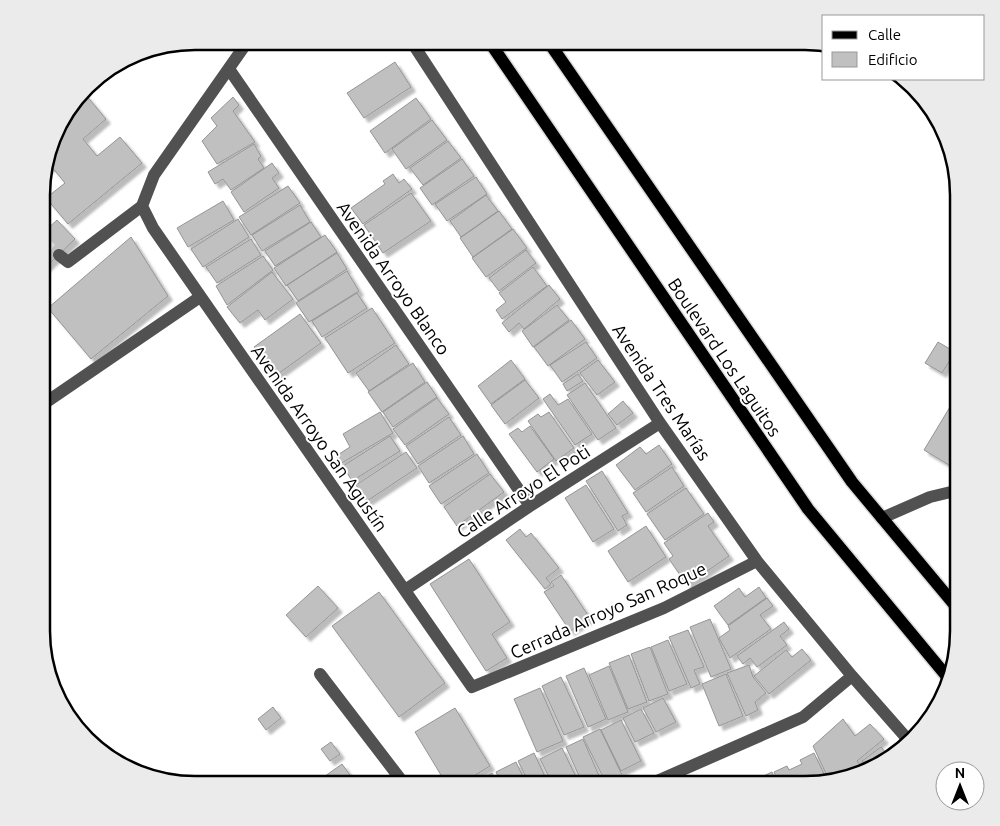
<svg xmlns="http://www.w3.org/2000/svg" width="1000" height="826" viewBox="0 0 1000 826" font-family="Ubuntu,sans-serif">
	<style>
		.building { fill: #c0c0c0; stroke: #959595; filter: url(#shadow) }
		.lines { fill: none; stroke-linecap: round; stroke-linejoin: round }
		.minor-tunnel { stroke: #d9d9d9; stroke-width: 12; stroke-dasharray: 12 6; stroke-linecap: butt }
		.major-casing { stroke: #dbdbdb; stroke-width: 15 }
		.minor { stroke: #515151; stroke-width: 12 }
		.major { stroke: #000; stroke-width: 12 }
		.labels { text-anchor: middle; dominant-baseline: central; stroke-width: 4; stroke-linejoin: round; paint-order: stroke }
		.street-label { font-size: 18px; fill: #000; stroke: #fff }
		.rim { fill: none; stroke: #000; stroke-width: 2.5 }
	</style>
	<defs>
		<filter id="shadow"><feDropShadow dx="4.5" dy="4.5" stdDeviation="1" flood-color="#0004"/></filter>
	</defs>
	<rect width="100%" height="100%" fill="#fff"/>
	<!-- building -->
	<path class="building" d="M395,62L411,87L364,118L347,93Z
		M85,94L106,119L83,139L97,156L120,137L142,163L68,224L46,198L65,183L51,166L43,173L62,118L75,102Z
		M233,97L239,105L233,111L255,142L217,164L202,141L217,126L211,118Z
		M416,98L431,119L385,153L370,131Z
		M432,120L447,140L406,169L392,149Z
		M448,141L461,158L423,185L410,168Z
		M254,144L261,156L258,159L264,168L231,190L223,179L215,184L208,172Z
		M462,159L474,176L432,205L420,188Z
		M272,163L279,173L272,178L279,188L244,212L231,192Z
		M393,174L399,183L404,179L412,189L363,224L351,208L385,184L383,181Z
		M476,177L487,194L447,221L435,204Z
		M288,186L300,203L251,235L239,217Z
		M411,193L431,221L383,253L364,225Z
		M486,195L498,211L461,237L450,221Z
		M223,201L234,220L188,247L177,228Z
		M300,205L310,222L262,251L252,235Z
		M499,211L512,229L473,257L460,238Z
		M238,219L249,237L203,267L191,249Z
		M57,220L75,239L43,270L42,234Z
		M311,222L321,237L275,266L265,251Z
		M513,229L527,248L486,277L472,258Z
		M325,235L337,252L286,286L274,268Z
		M131,237L168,296L91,359L48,308Z
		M251,239L261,255L217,283L206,267Z
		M526,250L536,263L499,291L489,278Z
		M337,253L347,269L298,301L287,285Z
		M263,256L273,270L227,305L216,286Z
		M533,267L547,286L502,319L496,310L506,302L499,293Z
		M347,271L359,291L309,322L296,303Z
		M272,272L293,299L265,320L258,310L240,323L227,307Z
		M549,285L560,299L524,329L519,323L509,332L502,323Z
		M357,293L367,308L322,337L312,321Z
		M557,305L569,320L533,347L522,331Z
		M372,308L395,343L348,373L325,338Z
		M300,314L321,343L275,376L254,347Z
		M571,320L585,339L548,366L534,347Z
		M586,342L597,358L562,382L550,365Z
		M938,342L955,352L942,373L925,363Z
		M396,345L409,364L369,391L356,373Z
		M511,360L525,379L491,404L478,386Z
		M598,360L615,382L597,395L580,373Z
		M413,363L425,382L382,412L368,392Z
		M578,374L583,381L567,391L563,384Z
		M525,380L539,398L505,424L491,405Z
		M427,382L437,397L393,427L383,412Z
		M585,383L616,428L598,440L567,395Z
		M959,392V471L924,450Z
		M550,394L558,405L568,399L592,434L575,445L543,399Z
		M437,398L449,414L405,445L393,429Z
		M623,401L633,413L617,425L608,414Z
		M380,412L393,433L340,464L336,456L350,447L343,434Z
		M549,412L574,448L556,461L528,421L538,414L541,417Z
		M449,417L461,435L418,464L406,446Z
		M530,426L554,459L537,472L509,434L518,428L522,432Z
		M390,436L400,451L352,481L343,466Z
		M463,436L474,454L429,483L418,466Z
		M659,445L672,464L635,490L616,465L640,447L646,454Z
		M406,452L417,468L367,501L356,485Z
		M477,454L489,473L441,504L429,486Z
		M672,467L684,486L646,512L633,493Z
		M602,471L628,513L622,516L627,525L618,531L586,481Z
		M490,474L504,492L457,526L444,507Z
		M586,485L614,529L593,542L565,498Z
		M686,488L704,514L665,540L647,514Z
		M708,513L714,522L708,526L729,556L687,585L669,559L673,556L664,543Z
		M646,526L666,557L628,582L608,551Z
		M520,529L526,537L531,533L559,568L546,578L551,584L545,589L506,540Z
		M469,559L510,622L492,634L507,658L486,671L430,584Z
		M561,575L590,618L570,631L544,592L554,586L551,582Z
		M318,586L338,608L306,637L286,615Z
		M759,587L766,598L728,625L714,606L739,588L745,597Z
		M379,592L445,683L399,717L332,626Z
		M767,598L773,606L760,615L771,629L730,658L719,638L730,630L728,626Z
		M710,619L731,669L711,677L690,627Z
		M784,622L789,629L780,636L787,645L757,667L750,658L743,664L737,656Z
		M688,630L704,667L694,670L700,684L691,688L669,637Z
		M668,640L687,684L669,691L651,647Z
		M650,647L668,694L649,701L631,654Z
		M802,649L811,660L769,694L754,676L786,650L792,657Z
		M629,655L647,702L628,709L609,663Z
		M749,665L753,677L766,693L755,702L758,710L746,716L727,673Z
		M609,666L628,712L608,720L589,675Z
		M584,668L606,719L588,727L566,676Z
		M726,674L743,716L719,726L702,684Z
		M561,677L584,727L564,735L542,686Z
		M540,688L563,741L537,752L514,699Z
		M663,698L676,722L656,732L643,708Z
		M273,707L281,718L266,730L258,719Z
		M455,708L490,766L459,785H447L415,732Z
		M641,709L654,733L635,742L623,718Z
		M843,719L855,736L870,724L884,739L857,761L860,765L848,776L829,780L813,746Z
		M621,720L641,761L621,771L601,730Z
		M600,729L623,777L607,785L583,737Z
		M583,739L603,785H583L566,747Z
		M331,742L340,754L330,761L321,749Z
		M881,747L889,756L864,773L851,775L866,765L862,761Z
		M562,748L580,785H553L540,759Z
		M534,753L549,785H530L518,761Z
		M814,753L827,780L805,785H780L774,772L787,766L789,770L802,764L800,760Z
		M516,762L527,785H502L496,772Z
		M342,764L357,785L314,784Z
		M772,772L778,785H752L761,781L759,778Z
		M492,773L499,785H471Z"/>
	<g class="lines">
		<!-- minor-tunnel -->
		<path class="minor-tunnel" d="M42,242L59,255"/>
		<!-- major casing -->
		<g class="major-casing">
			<path id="major" d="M489,41L808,509L949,679
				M548,41L852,482L958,609"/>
		</g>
		<!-- minor -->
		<path class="minor" d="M411,41L660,423L757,561L852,676L910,742
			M229,69L530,506
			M142,206L153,228L472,687L664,608L757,561
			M59,255L68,262L142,206L154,175L248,41
			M42,405L200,297
			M882,518L930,497L955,491L959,492
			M405,590L530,506L660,423
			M320,674L405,785
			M648,785L803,717L852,676"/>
		<!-- major -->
		<use href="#major" class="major"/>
	</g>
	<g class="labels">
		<!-- street labels -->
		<g class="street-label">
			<text transform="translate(394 278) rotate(55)">Avenida Arroyo Blanco</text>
			<text transform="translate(725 357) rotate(56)">Boulevard Los Laguitos</text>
			<text transform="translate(662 392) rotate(56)">Avenida Tres Marías</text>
			<text transform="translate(320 438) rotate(55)">Avenida Arroyo San Agustín</text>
			<text transform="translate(523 491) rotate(-33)">Calle Arroyo El Poti</text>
			<text transform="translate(608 610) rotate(-24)">Cerrada Arroyo San Roque</text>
		</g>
	</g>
	<!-- crop -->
	<path d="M0 0H1000V826H0ZM195 50H805A145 145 0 0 1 950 195V631A145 145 0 0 1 805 776H195A145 145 0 0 1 50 631V195A145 145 0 0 1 195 50Z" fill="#ebebeb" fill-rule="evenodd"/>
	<path class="rim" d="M195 50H805A145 145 0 0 1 950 195V631A145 145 0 0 1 805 776H195A145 145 0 0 1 50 631V195A145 145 0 0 1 195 50Z"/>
	<!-- legend -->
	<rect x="822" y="15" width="162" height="65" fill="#ffffff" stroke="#999999"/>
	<rect x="832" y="31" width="25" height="8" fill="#000000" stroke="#999999"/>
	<text x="868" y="40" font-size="15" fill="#000000">Calle</text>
	<rect x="832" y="52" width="25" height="15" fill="#c0c0c0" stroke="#999999"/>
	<text x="868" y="65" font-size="15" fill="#000000">Edificio</text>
	<!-- north arrow -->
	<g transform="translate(960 786)"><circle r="24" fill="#ffffff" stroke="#999999"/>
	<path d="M0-4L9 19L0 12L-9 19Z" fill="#000000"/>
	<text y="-8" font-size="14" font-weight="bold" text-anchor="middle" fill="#000000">N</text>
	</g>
</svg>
